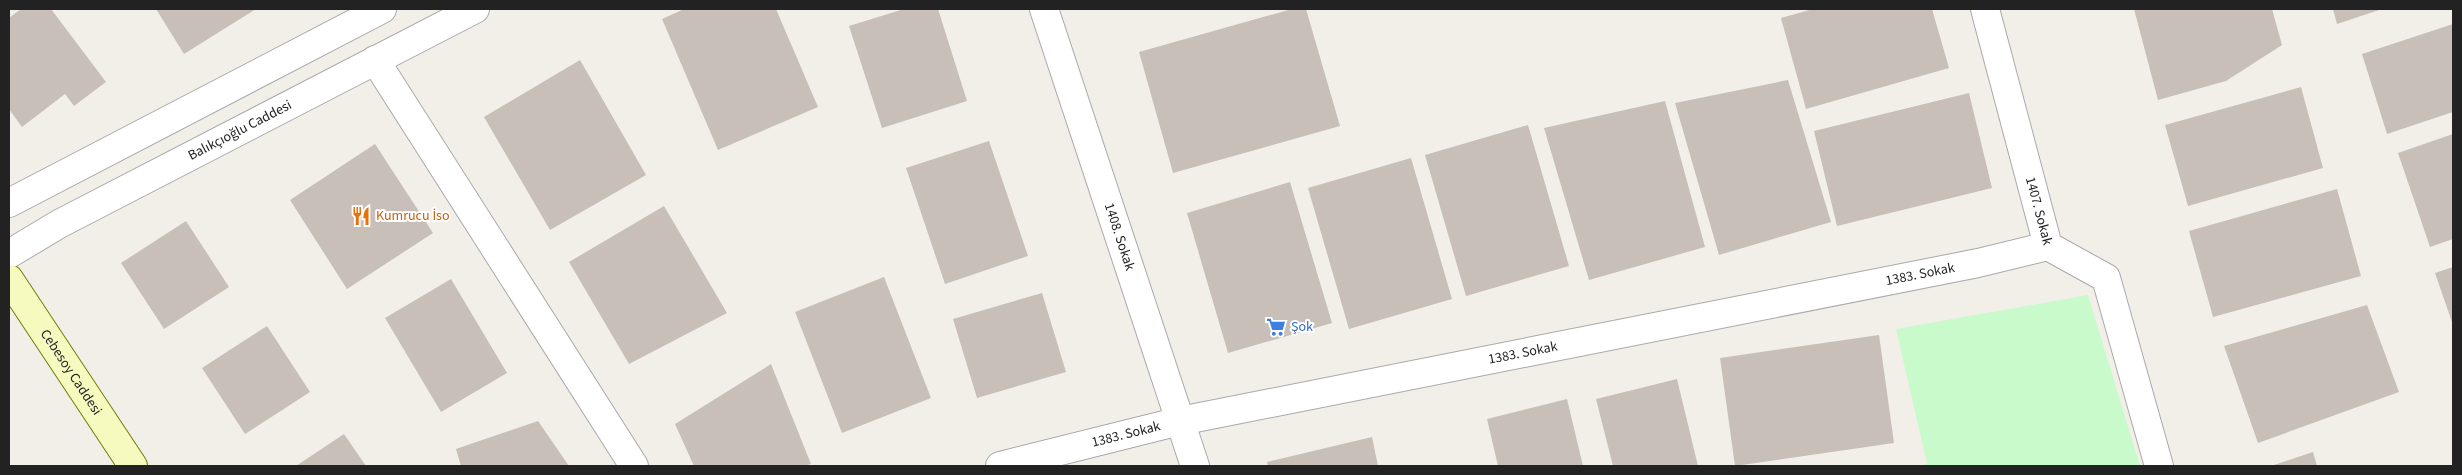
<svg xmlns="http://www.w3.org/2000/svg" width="2462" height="475" viewBox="0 0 2462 475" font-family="'Source Sans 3',sans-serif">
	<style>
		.park { fill: #c8facc }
		.building { fill: #c7bfb8 }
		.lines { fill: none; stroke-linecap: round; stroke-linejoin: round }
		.minor-casing { stroke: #a9a9a9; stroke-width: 30 }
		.tertiary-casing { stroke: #a9a9a9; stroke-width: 30 }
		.secondary-casing { stroke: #707d05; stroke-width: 30 }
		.minor { stroke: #fff; stroke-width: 28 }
		.tertiary { stroke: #fff; stroke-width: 28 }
		.secondary { stroke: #f7fabf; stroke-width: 28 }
		.labels { text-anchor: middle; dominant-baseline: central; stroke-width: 4; stroke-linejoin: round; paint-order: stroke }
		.street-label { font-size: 14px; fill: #222; stroke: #fff }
		.food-label { font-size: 14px; fill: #c56008; stroke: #fff; text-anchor: start }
		.shop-label { font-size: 14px; fill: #366cbe; stroke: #fff; text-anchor: start }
	</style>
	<rect width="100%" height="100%" fill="#f2efe9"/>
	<!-- park -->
	<path class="park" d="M2088,295L2140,466H1920L1927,464L1896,329Z"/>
	<!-- building -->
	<path class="building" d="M21,9H51L106,82L74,106L65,94L22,127L9,109V18Z
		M156,9H256L184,54Z
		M684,9H776L818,107L718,150L662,19Z
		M904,9H938L967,101L882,128L849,26Z
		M1292,9H1306L1340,126L1173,173L1139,52Z
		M1813,9H1932L1949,68L1806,109L1781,18Z
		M2134,9H2272L2282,45L2226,81L2158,100Z
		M2333,9H2382L2337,24Z
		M2453,24V112L2387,134L2362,54Z
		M580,60L646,175L550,230L484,117Z
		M1788,80L1831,222L1719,255L1675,103Z
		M2301,87L2323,168L2188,206L2165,125Z
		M1969,93L1992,188L1837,226L1814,131Z
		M1665,101L1705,247L1589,280L1544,128Z
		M1528,125L1569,266L1466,296L1425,155Z
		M2453,134V239L2430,247L2398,153Z
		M989,141L1028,256L945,284L906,168Z
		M375,144L433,233L347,289L290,200Z
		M1411,158L1452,299L1349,329L1308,188Z
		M1290,182L1332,323L1228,353L1187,213Z
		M2337,189L2361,276L2213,317L2189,231Z
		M664,206L727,313L629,364L569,262Z
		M186,221L229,287L164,329L121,263Z
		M2453,267V325L2435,273Z
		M884,277L931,398L842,433L795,312Z
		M451,279L507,373L441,412L385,318Z
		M1042,293L1066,372L977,398L953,319Z
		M2367,305L2399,392L2258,443L2224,346Z
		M267,326L310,392L245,434L202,368Z
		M1879,335L1894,443L1735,466L1720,358Z
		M771,364L811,464L804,466H694L675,424Z
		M1677,379L1698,466H1613L1596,399Z
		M1567,399L1583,466H1498L1487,419Z
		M538,421L569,466H461L456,449Z
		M344,434L366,466H296Z
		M1372,437L1378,466H1268L1267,462Z
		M2313,452L2317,466H2271Z"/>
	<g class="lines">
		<!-- minor casing -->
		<g class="minor-casing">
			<g id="minor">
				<path id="s1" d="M1044,9L1195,466"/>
				<path id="s2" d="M1985,9L2048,246L2106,278L2159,466"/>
				<path d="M375,60L634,466"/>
				<path id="s3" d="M1000,466L1180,421L1978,263L2048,246"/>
			</g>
		</g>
		<!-- tertiary casing -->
		<g class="tertiary-casing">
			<g id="tertiary">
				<path d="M9,203L382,9"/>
				<path id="s4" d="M9,254L59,224L475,9"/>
			</g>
		</g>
		<!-- secondary casing -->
		<g class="secondary-casing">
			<g id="secondary">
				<path id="s5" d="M9,279L133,466"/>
			</g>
		</g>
		<!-- minor -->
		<use href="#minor" class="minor"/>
		<!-- tertiary -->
		<use href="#tertiary" class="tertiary"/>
		<!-- secondary -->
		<use href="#secondary" class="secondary"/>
	</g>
	<!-- icons -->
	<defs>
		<g id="restaurant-bare" transform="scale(1.5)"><path d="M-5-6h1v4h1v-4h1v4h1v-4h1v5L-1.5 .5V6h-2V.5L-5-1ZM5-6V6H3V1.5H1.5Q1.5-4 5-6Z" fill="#e8710a" stroke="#fff" stroke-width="2.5" paint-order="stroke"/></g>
		<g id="supermarket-bare" transform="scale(1.5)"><path d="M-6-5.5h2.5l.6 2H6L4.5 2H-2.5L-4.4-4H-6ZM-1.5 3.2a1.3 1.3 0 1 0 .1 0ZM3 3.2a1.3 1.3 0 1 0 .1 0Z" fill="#3f7fe0" stroke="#fff" stroke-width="2.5" paint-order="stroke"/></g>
	</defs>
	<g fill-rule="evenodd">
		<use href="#restaurant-bare" x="361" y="216"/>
		<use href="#supermarket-bare" x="1276" y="327"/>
	</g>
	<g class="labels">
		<!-- street labels -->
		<g class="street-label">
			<text stroke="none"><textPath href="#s4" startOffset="262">Balıkçıoğlu Caddesi</textPath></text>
			<text stroke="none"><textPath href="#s2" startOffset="209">1407. Sokak</textPath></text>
			<text stroke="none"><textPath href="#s1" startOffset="240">1408. Sokak</textPath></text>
			<text stroke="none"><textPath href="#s3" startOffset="940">1383. Sokak</textPath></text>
			<text stroke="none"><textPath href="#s3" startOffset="535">1383. Sokak</textPath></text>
			<text stroke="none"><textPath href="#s5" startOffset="112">Cebesoy Caddesi</textPath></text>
			<text stroke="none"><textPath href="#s3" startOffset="130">1383. Sokak</textPath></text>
		</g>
		<!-- food labels -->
		<g class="food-label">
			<text x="376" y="216">Kumrucu İso</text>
		</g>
		<!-- shop labels -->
		<g class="shop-label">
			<text x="1291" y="327">Şok</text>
		</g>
	</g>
	<!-- border -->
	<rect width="2462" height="475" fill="none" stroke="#222222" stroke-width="20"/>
</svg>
